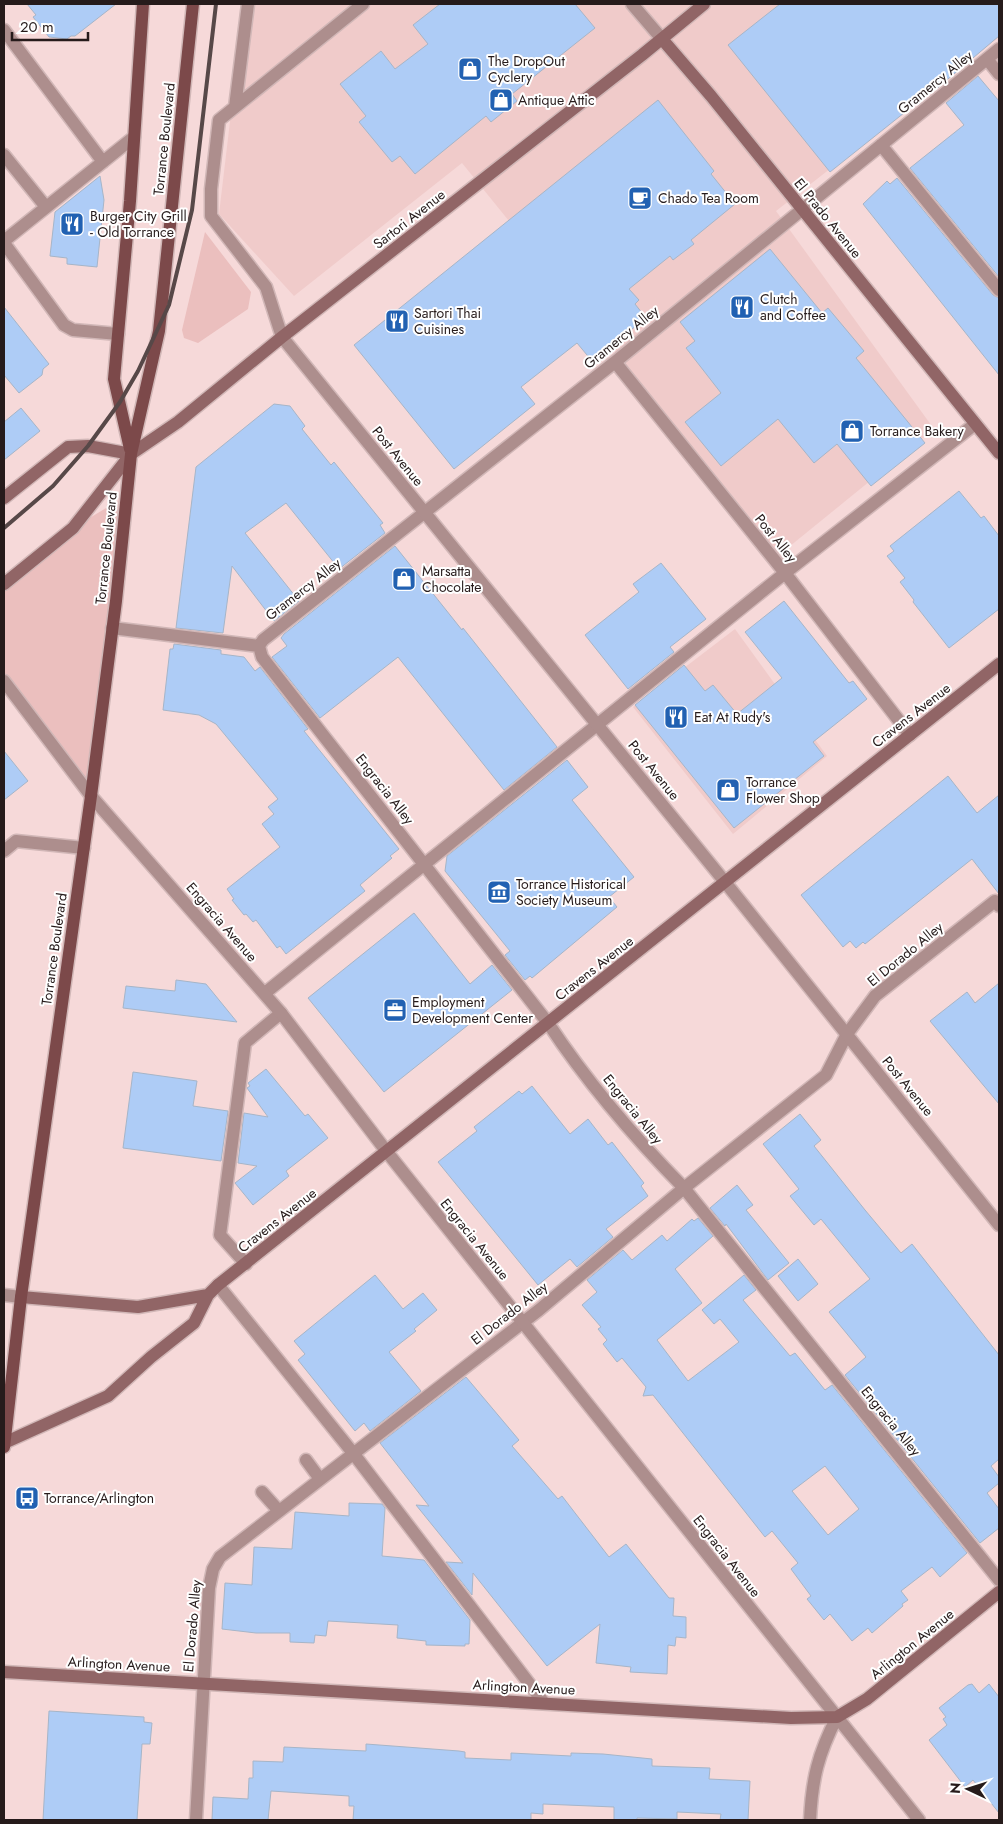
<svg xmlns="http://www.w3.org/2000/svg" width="1003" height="1824" viewBox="0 0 1003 1824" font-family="Jost,sans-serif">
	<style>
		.built { fill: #f0cbca }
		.green { fill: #ebbfbe }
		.building { fill: #aeccf6; stroke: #a6b5c8; fill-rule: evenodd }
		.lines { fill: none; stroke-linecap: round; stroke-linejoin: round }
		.lane-casing { stroke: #d1b7b7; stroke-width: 15 }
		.street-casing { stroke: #d1b7b7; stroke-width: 15 }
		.secondary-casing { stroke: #d1b7b7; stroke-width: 15 }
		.primary-casing { stroke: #d1b7b7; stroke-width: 15 }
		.lane { stroke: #ad8e8d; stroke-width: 12 }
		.street { stroke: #ad8e8d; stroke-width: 12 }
		.secondary { stroke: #916566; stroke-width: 12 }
		.primary { stroke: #7c494a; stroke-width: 12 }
		.rail { stroke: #574848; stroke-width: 4 }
		.labels { text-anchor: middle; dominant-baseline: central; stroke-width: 4; stroke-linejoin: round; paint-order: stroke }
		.poi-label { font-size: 14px; fill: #261b1b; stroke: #fff; text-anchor: start }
		.street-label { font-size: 14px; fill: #261b1b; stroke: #fff }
	</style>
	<rect width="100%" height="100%" fill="#f6d9d9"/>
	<!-- built -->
	<path class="built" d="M244,4H999V37L776,211L934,429L779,555L462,163L294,296L219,214Z
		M735,629L827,756L733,834L633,707Z"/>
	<!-- green -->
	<path class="green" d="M205,232L251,292L248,309L198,343L184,338L182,330Z
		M126,496L91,796L4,681V584L73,528Z"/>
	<!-- building -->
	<path class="building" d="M27,4H116L75,36H71L67,39L49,37L33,17L36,15Z
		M440,4H575L595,28L512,94L517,101L491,122L486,116L415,174L400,156L392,162L359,122L366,116L340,84L381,51L395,69L428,44L413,25Z
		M780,4H999V36L935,90L934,89L830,172L728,45Z
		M978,76L999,101V277L910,168L964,125L946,103Z
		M658,100L714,171L711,174L735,204L691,240L694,244L673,260L670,256L629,289L639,300L635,304L646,318L592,361L577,343L521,387L535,404L454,469L354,345Z
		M100,176L104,200L97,267L67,264V258L50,256L55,212Z
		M897,178L993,295L999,298V375L863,204L887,181L890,184Z
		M770,249L822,313L828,308L864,351L856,358L925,443L871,486L837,444L814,463L778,419L721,466L685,422L721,393L686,348L695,341L680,322Z
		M4,307L49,364L43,369L42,375L19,393L4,375Z
		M274,404L290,406L305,426L302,429L331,465L334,462L383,523L380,525L385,533L339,569L286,503L245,533L299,601L274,621L232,566L223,633L176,628L196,467Z
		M21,408L40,431L4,460V422Z
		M959,491L981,518L984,516L999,536V609L949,648L913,602L914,600L900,582L905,578L887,556L894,551L890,546Z
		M395,546L462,630L463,628L557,747L504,790L398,657L320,718L272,657L287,646L281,638L284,634Z
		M661,563L706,619L670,647L674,652L628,689L585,635L639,592L633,584Z
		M784,601L849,683L853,681L867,699L813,742L824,756L734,828L635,705L684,665L705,691L713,685L737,714L782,678L745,632Z
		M174,644L221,650V654L244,657L255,671L260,667L308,729L304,731L399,849L390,856L392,858L360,885L365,891L286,954L280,946L277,948L256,920L253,922L246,914L244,915L232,900L234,899L227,889L280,847L262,824L274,814L268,807L278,799L216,724L199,715L163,710L170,649H173Z
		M4,751L28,781L4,800Z
		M567,760L588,787L572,800L634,877L609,897L617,907L532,978L530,976L525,980L505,955L510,951L445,871L447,856Z
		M948,776L977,813L999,795V894L972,859L865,944L863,942L856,948L850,941L843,947L801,895Z
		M414,913L470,984L492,965L512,990L384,1092L308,998Z
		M176,980L206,984L237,1022L123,1008L126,986L175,991Z
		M999,983V1104L930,1021L967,992L975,1003Z
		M266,1069L305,1116L308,1114L328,1138L286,1171L289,1176L253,1205L235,1183L257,1166L238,1163L244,1113L268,1117L247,1088L250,1086L248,1083Z
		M133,1072L197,1081L193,1106L228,1111L221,1161L123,1148Z
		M532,1086L570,1134L588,1119L608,1145L612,1142L644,1183L641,1186L648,1196L606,1229L613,1237L577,1267L570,1259L538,1285L438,1162L477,1131L474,1127L519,1091L522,1094Z
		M800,1114L821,1140L814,1146L865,1210L901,1253L912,1244L999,1355V1459L991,1466L999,1477V1483L987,1493L999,1509V1528L980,1543L845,1375L866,1357L829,1312L870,1279L821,1219L814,1225L790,1196L799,1189L763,1144Z
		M737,1185L753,1205L746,1210L789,1263L768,1280L726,1224L725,1226L710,1208Z
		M698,1218L713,1236L675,1269L702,1303L657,1340L688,1381L739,1342L720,1319L714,1324L702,1310L744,1275L756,1290L743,1300L790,1356L795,1353L825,1390L832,1385L967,1553L940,1577L932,1567L901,1591L908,1600L902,1604L903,1606L872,1633L868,1628L852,1641L830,1614L824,1620L807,1599L811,1596L791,1569L798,1563L772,1531L765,1537L653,1395L643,1396L646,1387L622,1358L617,1362L603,1344L607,1340L598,1329L601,1327L582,1305L597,1292L587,1280L623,1250L632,1260L662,1235L667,1241L692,1219L694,1221ZM825,1466L859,1509L828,1535L792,1491Z
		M798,1259L818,1284L798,1301L778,1276Z
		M375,1275L403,1309L423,1293L437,1310L414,1329L416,1331L389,1352L421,1391L370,1431L364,1423L355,1431L298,1360L305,1354L294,1341Z
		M466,1377L519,1440L512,1446L558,1499L562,1496L609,1557L626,1544L669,1598H674L673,1616L686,1617V1638L676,1637L675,1646L668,1645L667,1674L630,1672L631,1667L596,1663L600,1624L547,1666L473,1573L472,1595L446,1562L463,1563L416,1505L429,1506L380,1443Z
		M349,1503L382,1504L385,1508L382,1556L424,1560L470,1620L469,1644H465V1646L426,1645V1641L397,1638L398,1625L328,1621L326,1636L315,1635L314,1643L290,1642V1633H256L222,1629L225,1583L252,1585L254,1547L292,1549L295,1512L349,1516Z
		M972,1684L979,1693L989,1684L999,1697V1813L973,1780L965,1787L929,1740L947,1725L943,1719L946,1717L939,1708L968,1685Z
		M49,1711L144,1717V1722L152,1723L150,1744H142L137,1820H43Z
		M366,1744L459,1751L465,1752V1758L511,1760V1753L571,1756V1753L603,1754L652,1759V1766L710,1768L709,1779L750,1781L748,1820H720L721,1814L677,1812V1819L637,1818V1820H614V1807L543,1804V1814L531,1813V1820H353L354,1806H349V1796L271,1791L268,1820H212L213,1797L248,1799L249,1778H253V1761L283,1762L284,1747L366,1751Z"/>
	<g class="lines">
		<!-- lane casing -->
		<g class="lane-casing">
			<path id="lane" d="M4,30L103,162
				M987,59L999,74
				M235,107L248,4
				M881,145L999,290
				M4,155L46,207
				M4,241L134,137
				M4,243L64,325L73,330L118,334
				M282,337L266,287L211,216V189L219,120L363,4
				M615,362L785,573L910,735
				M112,628L259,646
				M259,646L262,657L548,1023C587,1082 635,1138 684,1188L999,1580
				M259,646L263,640L615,362L999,49
				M4,851L16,841L84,848
				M265,993L785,573L975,424
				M246,1264L220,1235L245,1043L281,1013
				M218,1285L353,1453L544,1703
				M306,1460L320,1479
				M262,1492L279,1511
				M196,1820L209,1588L213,1569L220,1557L539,1310L684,1188L826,1075L847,1034L875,996L995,901L999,906"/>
		</g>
		<!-- street casing -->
		<g class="street-casing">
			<path id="street" d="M632,4L662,39
				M282,337L725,882L999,1225
				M4,681L91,796L281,1013L387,1152L919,1820
				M4,1295L21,1297
				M810,1820C812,1779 818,1754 837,1717"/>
		</g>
		<!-- secondary casing -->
		<g class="secondary-casing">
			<path id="secondary" d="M662,39L711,96L999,453
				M4,498L68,447L88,446L131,454
				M4,584L73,528L131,454L178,422L282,337L642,55L704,4
				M21,1297L138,1307L208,1295
				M4,1443L108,1396L151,1357L194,1323L208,1295L218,1285L999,664
				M4,1672L791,1718L837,1717L867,1699L999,1592"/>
		</g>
		<!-- primary casing -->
		<g class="primary-casing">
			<path id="primary" d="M130,449L114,379L130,201L143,4
				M4,1447L21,1297L91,796L116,601L131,454L159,331L193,4"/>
		</g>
		<!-- lane -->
		<use href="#lane" class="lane"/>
		<!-- street -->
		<use href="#street" class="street"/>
		<!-- secondary -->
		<use href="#secondary" class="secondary"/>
		<!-- primary -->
		<use href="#primary" class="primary"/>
		<!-- rail -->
		<path class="rail" d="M4,528L53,486L88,446L120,402L138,371L169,305L192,210L216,4"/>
	</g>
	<!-- icons -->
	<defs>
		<g id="shop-square" transform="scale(1.25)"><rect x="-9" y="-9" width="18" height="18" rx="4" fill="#2161b2" stroke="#fff"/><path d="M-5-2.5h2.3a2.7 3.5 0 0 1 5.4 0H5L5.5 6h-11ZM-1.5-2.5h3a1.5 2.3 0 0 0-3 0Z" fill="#fff"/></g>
		<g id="cafe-square" transform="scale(1.25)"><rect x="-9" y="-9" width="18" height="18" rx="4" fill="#2161b2" stroke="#fff"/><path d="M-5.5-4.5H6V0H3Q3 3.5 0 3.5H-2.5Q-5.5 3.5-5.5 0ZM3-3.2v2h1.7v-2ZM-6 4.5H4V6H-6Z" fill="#fff"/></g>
		<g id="restaurant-square" transform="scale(1.25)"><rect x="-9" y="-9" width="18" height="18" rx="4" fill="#2161b2" stroke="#fff"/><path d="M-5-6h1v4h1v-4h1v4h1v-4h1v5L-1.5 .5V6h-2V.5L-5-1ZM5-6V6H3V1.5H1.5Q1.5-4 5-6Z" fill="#fff"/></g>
		<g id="museum-square" transform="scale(1.25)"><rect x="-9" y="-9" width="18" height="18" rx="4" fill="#2161b2" stroke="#fff"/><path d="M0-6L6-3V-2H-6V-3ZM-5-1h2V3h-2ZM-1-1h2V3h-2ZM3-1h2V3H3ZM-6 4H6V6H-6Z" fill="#fff"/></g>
		<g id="office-square" transform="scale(1.25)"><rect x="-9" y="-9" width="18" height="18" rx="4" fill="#2161b2" stroke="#fff"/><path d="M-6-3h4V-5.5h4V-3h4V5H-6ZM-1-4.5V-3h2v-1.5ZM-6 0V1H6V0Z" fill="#fff"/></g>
		<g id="bus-square" transform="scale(1.25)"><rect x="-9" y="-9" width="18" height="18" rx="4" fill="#2161b2" stroke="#fff"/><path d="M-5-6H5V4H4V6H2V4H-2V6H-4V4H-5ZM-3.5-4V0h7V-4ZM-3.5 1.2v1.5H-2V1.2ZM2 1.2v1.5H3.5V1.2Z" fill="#fff"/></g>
	</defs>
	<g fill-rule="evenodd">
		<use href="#shop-square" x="470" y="69"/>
		<use href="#shop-square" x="501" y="100"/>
		<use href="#cafe-square" x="640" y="198"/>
		<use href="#restaurant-square" x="72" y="224"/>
		<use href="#restaurant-square" x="742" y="307"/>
		<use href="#restaurant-square" x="397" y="321"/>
		<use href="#shop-square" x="852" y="431"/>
		<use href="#shop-square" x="404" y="579"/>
		<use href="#restaurant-square" x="676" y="717"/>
		<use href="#shop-square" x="728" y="790"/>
		<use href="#museum-square" x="499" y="892"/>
		<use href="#office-square" x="395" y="1010"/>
		<use href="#bus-square" x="27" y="1498"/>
	</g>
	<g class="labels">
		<!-- poi labels -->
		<g class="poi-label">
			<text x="488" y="61">The DropOut<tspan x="488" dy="16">Cyclery</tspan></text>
			<text x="518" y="100">Antique Attic</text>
			<text x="658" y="198">Chado Tea Room</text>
			<text x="90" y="216">Burger City Grill<tspan x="90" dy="16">- Old Torrance</tspan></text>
			<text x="760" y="299">Clutch<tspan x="760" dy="16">and Coffee</tspan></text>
			<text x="414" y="313">Sartori Thai<tspan x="414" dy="16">Cuisines</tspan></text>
			<text x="870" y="431">Torrance Bakery</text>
			<text x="422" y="571">Marsatta<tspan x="422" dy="16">Chocolate</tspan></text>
			<text x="694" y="717">Eat At Rudy's</text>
			<text x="746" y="782">Torrance<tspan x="746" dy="16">Flower Shop</tspan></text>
			<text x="516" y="884">Torrance Historical<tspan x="516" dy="16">Society Museum</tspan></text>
			<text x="412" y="1002">Employment<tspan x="412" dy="16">Development Center</tspan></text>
			<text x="44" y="1498">Torrance/Arlington</text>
		</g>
		<!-- street labels -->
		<g class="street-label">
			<text transform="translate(935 82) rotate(-39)">Gramercy Alley</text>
			<text transform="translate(164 139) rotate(-84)">Torrance Boulevard</text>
			<text transform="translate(828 218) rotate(51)">El Prado Avenue</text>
			<text transform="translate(409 219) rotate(-38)">Sartori Avenue</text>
			<text transform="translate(621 337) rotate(-39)">Gramercy Alley</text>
			<text transform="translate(398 456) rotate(51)">Post Avenue</text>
			<text transform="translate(776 538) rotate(51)">Post Alley</text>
			<text transform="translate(106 548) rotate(-84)">Torrance Boulevard</text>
			<text transform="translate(303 589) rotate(-38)">Gramercy Alley</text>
			<text transform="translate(911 715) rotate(-38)">Cravens Avenue</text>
			<text transform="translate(654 770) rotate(51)">Post Avenue</text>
			<text transform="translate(385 789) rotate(52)">Engracia Alley</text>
			<text transform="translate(222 922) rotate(49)">Engracia Avenue</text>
			<text transform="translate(54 949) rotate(-82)">Torrance Boulevard</text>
			<text transform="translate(905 954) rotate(-39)">El Dorado Alley</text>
			<text transform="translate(594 968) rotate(-38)">Cravens Avenue</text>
			<text transform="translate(908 1086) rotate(51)">Post Avenue</text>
			<text transform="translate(633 1109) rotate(51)">Engracia Alley</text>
			<text transform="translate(277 1220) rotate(-38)">Cravens Avenue</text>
			<text transform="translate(475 1239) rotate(51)">Engracia Avenue</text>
			<text transform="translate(509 1313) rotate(-38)">El Dorado Alley</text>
			<text transform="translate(891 1421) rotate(51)">Engracia Alley</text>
			<text transform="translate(727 1556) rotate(52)">Engracia Avenue</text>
			<text transform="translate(192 1626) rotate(-85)">El Dorado Alley</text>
			<text transform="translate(912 1644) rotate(-39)">Arlington Avenue</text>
			<text transform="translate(119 1664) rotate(3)">Arlington Avenue</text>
			<text transform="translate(524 1687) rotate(3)">Arlington Avenue</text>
		</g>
	</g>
	<!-- border -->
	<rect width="1003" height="1824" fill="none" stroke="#261b1b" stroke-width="10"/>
	<!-- north arrow -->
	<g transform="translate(968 1789) rotate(274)" stroke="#ffffff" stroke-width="4" paint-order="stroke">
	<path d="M0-4L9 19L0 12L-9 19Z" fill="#261b1b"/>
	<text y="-8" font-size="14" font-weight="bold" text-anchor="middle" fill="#261b1b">N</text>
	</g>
	<!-- scale -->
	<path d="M12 32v8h76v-8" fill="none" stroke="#261b1b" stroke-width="2.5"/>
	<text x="20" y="32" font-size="15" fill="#261b1b" stroke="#ffffff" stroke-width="4" paint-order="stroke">20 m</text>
</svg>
